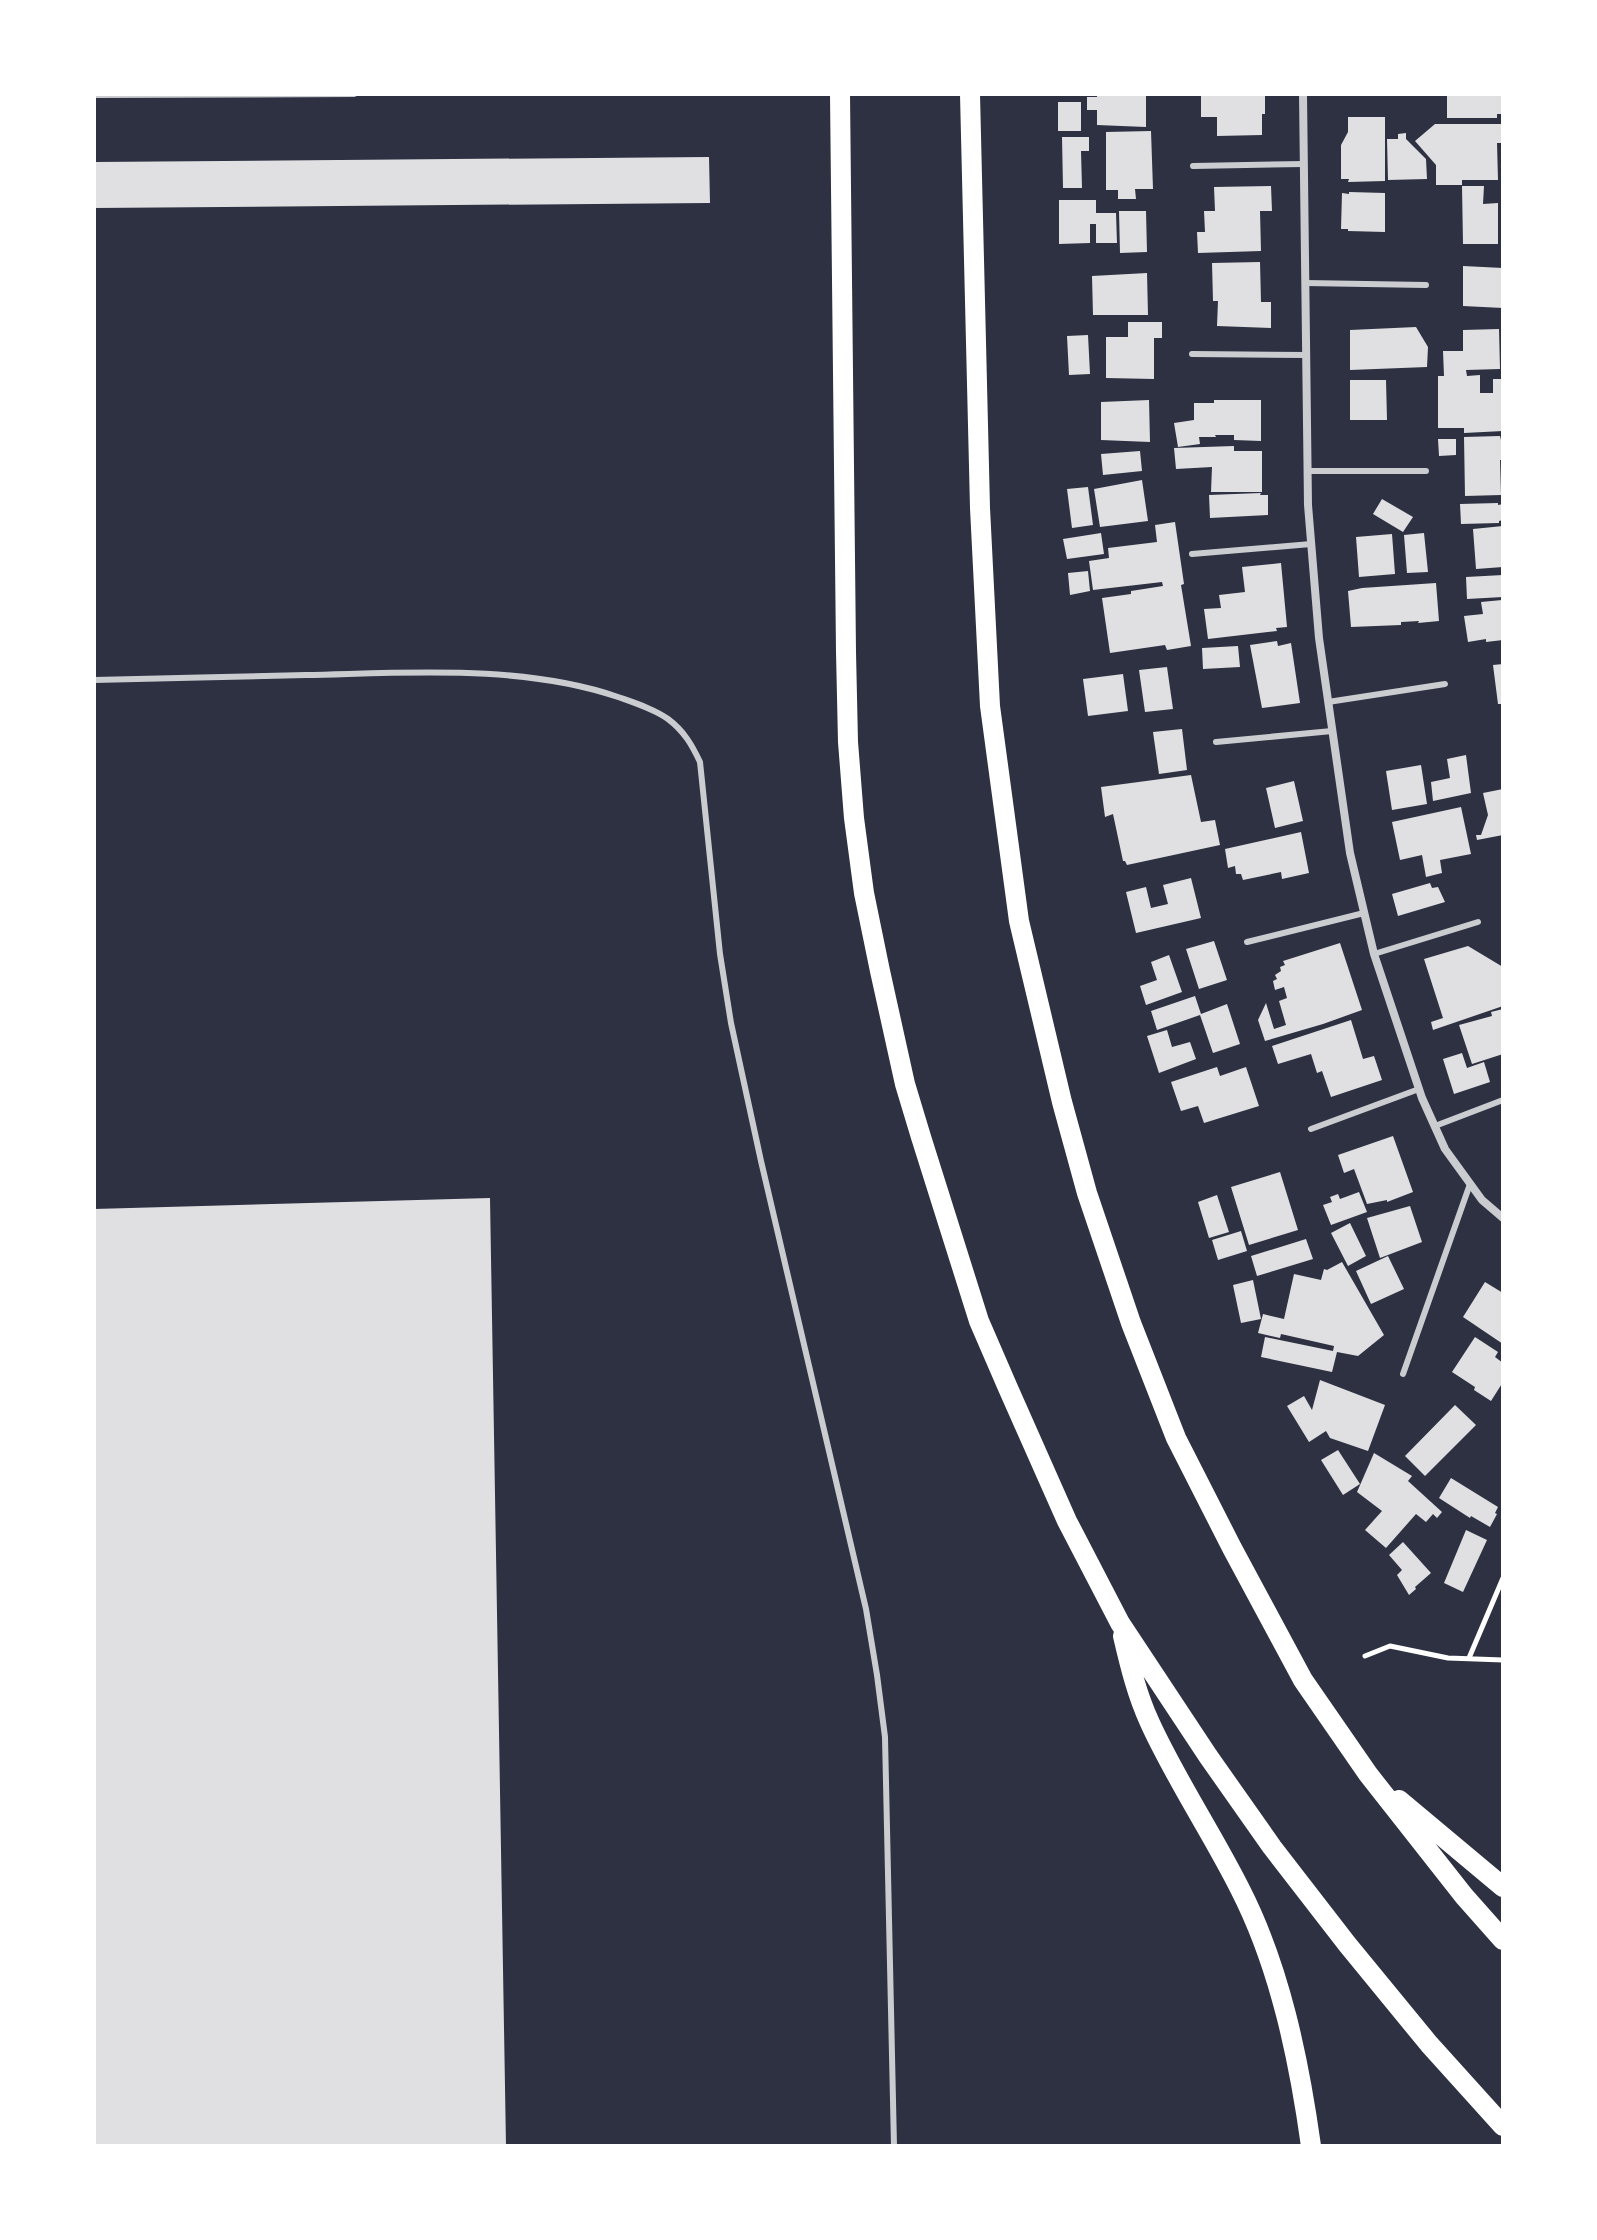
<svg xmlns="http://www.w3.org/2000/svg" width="1597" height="2240" viewBox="0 0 1597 2240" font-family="Mulish,sans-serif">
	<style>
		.building { fill: #e0e0e3 }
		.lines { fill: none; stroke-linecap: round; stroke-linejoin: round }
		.path { stroke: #fff; stroke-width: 5 }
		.service { stroke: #caccd0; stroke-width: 6 }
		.minor { stroke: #caccd0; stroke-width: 8 }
		.primary { stroke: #fff; stroke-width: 20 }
	</style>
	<rect width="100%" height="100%" fill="#2d3142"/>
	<!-- building -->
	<path class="building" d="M1097,94H1146V127L1097,125V110H1087V97H1097Z
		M1201,94H1265V114H1262V135L1217,136V117H1201Z
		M1447,94H1503V114H1497V118H1447Z
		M1058,102H1081V131H1058Z
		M1348,117H1385V181L1348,182L1349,179H1341V145L1348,132Z
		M1435,124H1503V143H1497L1498,180H1462V185H1436V165L1415,141Z
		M1151,131L1153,189H1135L1136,199H1118V190H1106V132Z
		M1406,133V139L1426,159L1427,179L1388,180L1387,139H1398V134Z
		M1062,137H1089V151H1081L1082,188H1063Z
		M709,157L710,203L94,208V162Z
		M1271,186L1272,211H1260L1261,251L1198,253L1197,232H1205L1204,211H1215L1214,187Z
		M1462,186H1484L1483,204L1498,203V244H1463Z
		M1349,192L1385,193V232L1348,231V229H1341L1342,193L1349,194Z
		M1059,200H1096V213H1116L1117,243H1096V224H1090V243L1059,244Z
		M1119,211H1146L1147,252L1120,253Z
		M1260,262L1261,302H1271V328L1217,326L1218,301H1213L1212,263Z
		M1463,266L1503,268V308L1463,306Z
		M1147,273L1148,315H1093L1092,276Z
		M1128,322H1162V338H1154V379L1106,378V337H1128Z
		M1416,327L1428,347L1427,367L1350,370V330Z
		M1499,329L1500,369L1466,370L1467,376L1480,375V393H1493V379H1503V431L1464,433V428H1438V376H1444L1443,351H1463V330Z
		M1088,335L1090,374L1069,375L1067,336Z
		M1350,380H1386L1387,420H1350Z
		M1149,400L1150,442L1101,440V402Z
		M1214,400H1261V441L1234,440V435H1215L1216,437H1199L1200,444L1178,447L1174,423L1194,420V403H1214Z
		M1500,436L1501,440H1503V460H1500L1501,495L1465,496L1464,437Z
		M1438,439H1456V455L1439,456Z
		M1234,446V451H1262V492H1211L1212,467L1176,469L1174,448Z
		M1140,451L1142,471L1103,475L1101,454Z
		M1142,480L1148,521L1100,527L1094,489Z
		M1088,487L1093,525L1072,528L1067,489Z
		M1261,493L1260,495H1268V515L1210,518L1209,495Z
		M1382,499L1413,517L1403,532L1373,514Z
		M1498,503V505L1503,504V520L1499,521V523L1461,524L1460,504Z
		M1175,522L1184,584L1181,585L1191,646L1167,650L1165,645L1110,653L1102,598L1131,594V591L1163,586L1162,582L1093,590L1089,561L1109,558L1108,548L1157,542L1155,525Z
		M1503,526V567L1476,569L1473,529Z
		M1101,533L1104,554L1067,559L1063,539Z
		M1424,533L1428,572L1407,573L1404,535Z
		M1392,534L1395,574L1359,577L1356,537Z
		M1281,563L1287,627L1276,628L1277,631L1208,639L1204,609L1221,608L1219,595L1245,592L1242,567Z
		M1088,571L1090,591L1070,595L1068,573Z
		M1503,575V597L1467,599L1466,577Z
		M1436,583L1439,621L1418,623L1419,621L1401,622V625L1351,627L1348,591L1362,588Z
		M1502,600L1503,640L1486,642V639L1468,642L1464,616L1483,614L1481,602Z
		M1277,641L1278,646L1291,643L1300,703L1262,708L1250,645Z
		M1238,646L1240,667L1203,669L1202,648Z
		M1503,664V704H1498L1493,665Z
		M1167,667L1173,709L1145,712L1139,670Z
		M1123,674L1128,711L1088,716L1083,679Z
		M1182,729L1187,770L1159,774L1153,732Z
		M1466,755L1471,793L1433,801L1431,782L1450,778L1447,759Z
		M1421,765L1427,804L1392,810L1386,771Z
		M1191,775L1201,822L1215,820L1220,845L1127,865L1125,861H1123L1113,814L1105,817L1101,787Z
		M1294,781L1303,821L1275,828L1266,788Z
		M1503,789V835L1477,840L1476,835H1481L1488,815L1483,793Z
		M1461,807L1471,854L1440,860L1442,873L1426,877L1422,855L1400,860L1392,822Z
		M1301,832L1309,873L1282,879L1281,872L1243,880L1241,874H1236L1235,866L1228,868L1225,849Z
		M1191,878L1201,918L1136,933L1126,892L1146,887L1151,908L1168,904L1163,885Z
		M1430,883L1432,888L1438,887L1445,902L1398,916L1392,894Z
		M1214,941L1227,980L1199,989L1186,949Z
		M1340,943L1362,1010L1323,1024L1265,1041L1258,1020L1266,1003L1274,1029L1286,1025L1279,1001L1287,998L1284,987L1275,990L1273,981L1277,979L1275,975L1281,971L1280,967L1285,965L1283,961Z
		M1468,946L1503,967V1006L1433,1030L1431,1022L1443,1018L1424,959Z
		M1169,955L1182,992L1146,1005L1140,986L1157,980L1151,962Z
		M1195,996L1201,1014L1227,1004L1240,1044L1213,1053L1200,1015L1157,1030L1151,1011Z
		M1503,1009V1054L1472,1064L1459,1025L1492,1016L1491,1012Z
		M1351,1020L1363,1059L1374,1056L1382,1080L1331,1097L1322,1071L1317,1073L1311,1054L1278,1064L1272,1046Z
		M1167,1030L1172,1047L1190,1042L1196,1059L1159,1073L1147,1036Z
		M1462,1053L1467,1068L1484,1062L1490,1082L1454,1094L1443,1059Z
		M1217,1067L1220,1076L1246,1067L1259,1106L1204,1123L1198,1106L1181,1111L1171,1082Z
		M1393,1136L1413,1192L1387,1202V1200L1367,1204L1354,1169L1344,1173L1338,1155Z
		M1280,1172L1298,1230L1249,1245L1231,1187Z
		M1359,1192L1367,1212L1331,1225L1323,1205L1332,1202L1330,1197L1338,1194L1340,1199Z
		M1217,1195L1229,1232L1209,1238L1198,1202Z
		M490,1198L506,2146H94V1209Z
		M1410,1206L1422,1242L1380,1258L1367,1218Z
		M1350,1223L1366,1256L1348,1266L1331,1233Z
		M1241,1231L1247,1251L1218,1260L1212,1240Z
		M1306,1239L1313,1259L1257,1276L1251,1256Z
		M1388,1256L1404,1289L1371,1304L1356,1271Z
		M1342,1262L1384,1335L1358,1356L1337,1352L1332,1372L1261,1357L1265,1337L1333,1351L1334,1346L1281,1334L1280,1338L1258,1333L1263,1314L1284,1319L1294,1274L1321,1280L1324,1269L1327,1270Z
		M1253,1280L1261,1319L1241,1323L1233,1285Z
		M1485,1282L1503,1293V1344L1463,1317Z
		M1475,1337L1498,1352L1495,1357L1503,1363V1382L1491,1401L1474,1390L1475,1387L1452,1372Z
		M1320,1380L1385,1405L1368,1451L1330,1438L1326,1431L1309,1442L1287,1406L1304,1396L1312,1410Z
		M1455,1405L1476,1425L1425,1476L1405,1456Z
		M1338,1450L1360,1484L1343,1495L1321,1460Z
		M1374,1453L1412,1476L1408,1481L1442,1512L1437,1518L1433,1514L1426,1522L1416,1514L1386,1548L1365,1530L1382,1511L1357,1492Z
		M1451,1478L1498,1507L1495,1513L1497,1514L1490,1527L1471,1516L1470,1518L1439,1498Z
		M1466,1530L1487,1540L1463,1592L1444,1583Z
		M1403,1542L1431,1573L1415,1587L1416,1589L1409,1595L1397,1575L1402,1570L1389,1555Z"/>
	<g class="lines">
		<!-- path -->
		<path class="path" d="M1365,1656L1390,1646L1448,1658L1503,1660
			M1469,1658L1503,1578"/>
		<!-- service -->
		<path class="service" d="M94,95L354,94
			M1193,166L1304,164
			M1305,283L1426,285
			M1192,354L1307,355
			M1307,471H1426
			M1192,554L1311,544
			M94,680C165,678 235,677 306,675C407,673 522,664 618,697C635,703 654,709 668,719C684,731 692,745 700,762L720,954L731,1023L761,1161L866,1609L877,1675L885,1737L894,2146
			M1328,702L1445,684
			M1216,742L1332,731
			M1247,942L1364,913
			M1374,954L1478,922
			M1435,1126L1503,1100
			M1311,1129L1419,1089
			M1403,1374L1470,1184"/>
		<!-- minor -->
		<path class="minor" d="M1303,94L1308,505L1319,638L1350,853L1374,954L1422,1098L1445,1149L1482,1200L1503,1218"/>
		<!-- primary -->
		<path class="primary" d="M840,94L846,652L848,742L854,818L864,893L880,971L905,1084L921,1137L979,1321L1008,1388L1067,1521L1120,1623L1208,1756L1272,1847L1347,1944L1429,2044L1503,2126
			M970,94L980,508L990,706L1019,921L1062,1102L1087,1193L1131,1323L1176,1438L1232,1548L1303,1680L1368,1774L1464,1896L1503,1940
			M1123,1636C1130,1666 1137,1695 1150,1723C1176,1780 1212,1833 1240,1889C1280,1967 1299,2060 1311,2146
			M1399,1800L1503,1887"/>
	</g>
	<!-- border -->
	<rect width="1597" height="2240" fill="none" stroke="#ffffff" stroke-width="192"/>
</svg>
